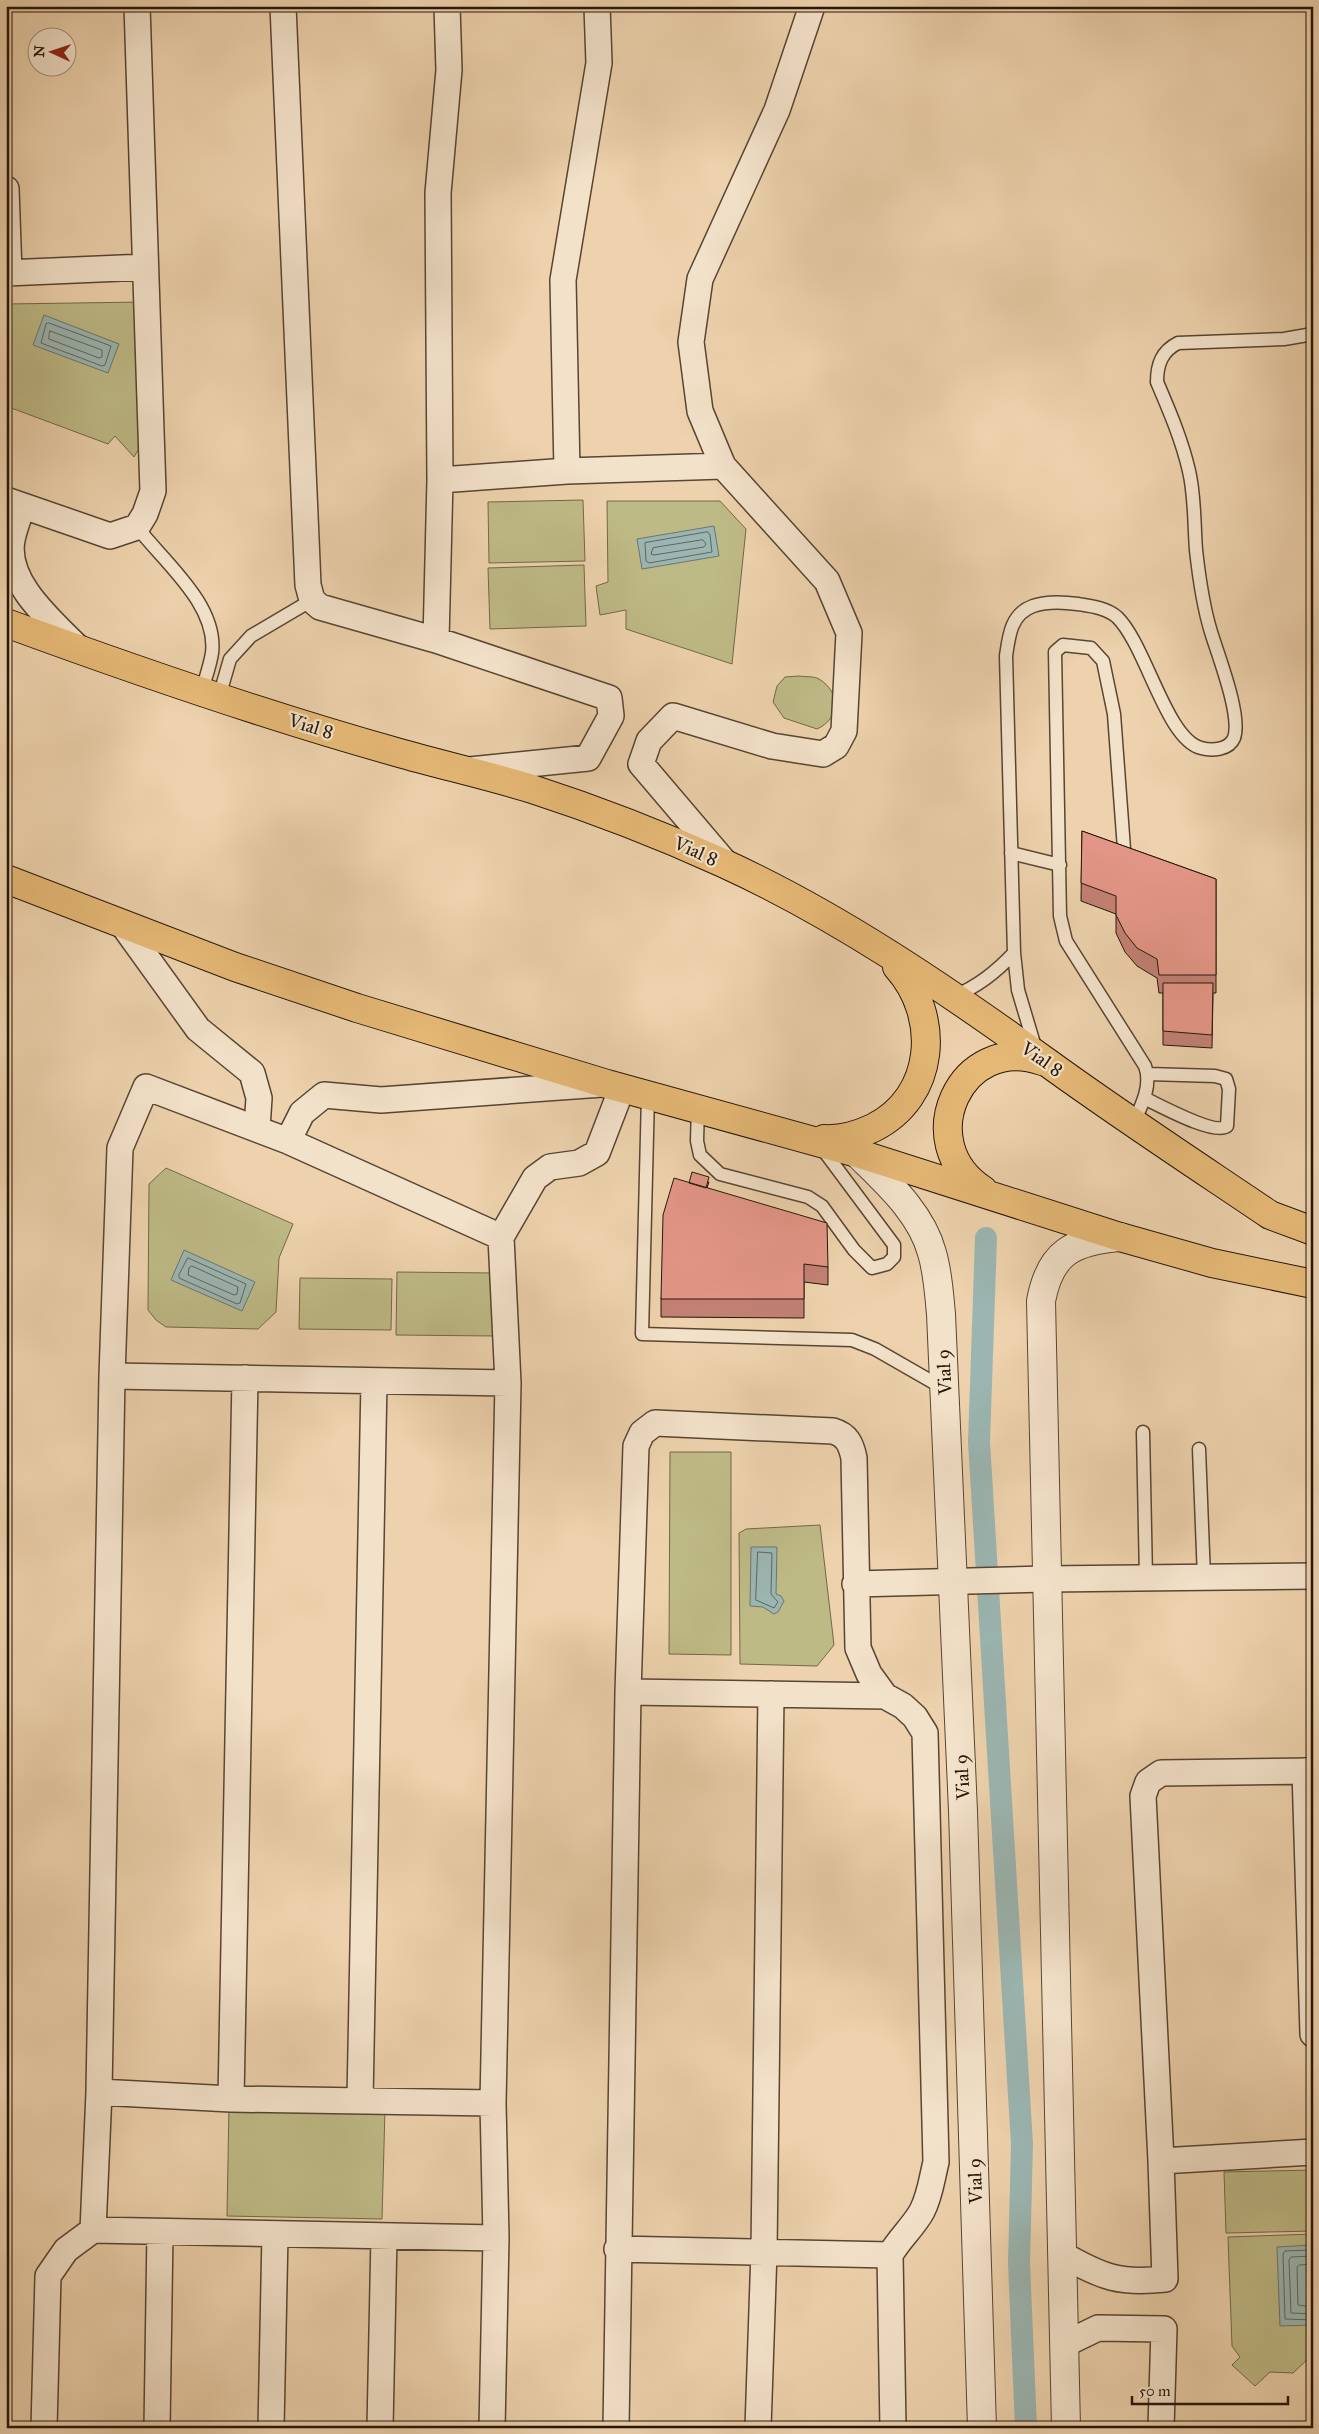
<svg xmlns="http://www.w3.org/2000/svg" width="1319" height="2434" viewBox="0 0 1319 2434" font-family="'IM FELL Great Primer',serif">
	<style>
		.green { fill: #beba86; stroke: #726848 }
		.water { fill: #9bb6b2; stroke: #6c766e }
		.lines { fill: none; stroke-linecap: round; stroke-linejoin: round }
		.shore { stroke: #60665e; stroke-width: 1 }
		.canal { stroke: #9bb6b2; stroke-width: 22 }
		.service-casing { stroke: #584532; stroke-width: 15 }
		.minor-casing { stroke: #584532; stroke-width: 28 }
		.tertiary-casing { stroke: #584532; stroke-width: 30 }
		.primary-casing { stroke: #261609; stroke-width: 30 }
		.service { stroke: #f3e2ca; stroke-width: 12 }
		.minor { stroke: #f3e2ca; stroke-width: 25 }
		.tertiary { stroke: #f3e2ca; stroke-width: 28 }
		.primary { stroke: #e6b976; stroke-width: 28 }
		.wall { fill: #c38174; stroke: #261609 }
		.building { fill: #e39687; stroke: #261609 }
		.labels { text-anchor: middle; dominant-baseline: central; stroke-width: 4.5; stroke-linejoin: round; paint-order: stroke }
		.street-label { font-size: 19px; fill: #261609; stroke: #f3e2ca }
	</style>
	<rect width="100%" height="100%" fill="#edd2ad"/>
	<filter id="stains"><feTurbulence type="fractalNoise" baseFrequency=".004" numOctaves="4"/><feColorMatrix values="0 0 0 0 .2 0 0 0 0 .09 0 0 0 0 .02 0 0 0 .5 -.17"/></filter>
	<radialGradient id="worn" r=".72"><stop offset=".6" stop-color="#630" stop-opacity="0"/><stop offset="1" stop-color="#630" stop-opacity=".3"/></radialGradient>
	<!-- green -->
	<path class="green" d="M143,302L148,433L134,457L115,436L108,444L6,406V304Z
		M583,500L585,561L489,563L488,502Z
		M607,501H720L746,529L732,664L626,629V610L600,615L596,586L608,582Z
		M584,565L586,626L490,629L488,568Z
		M799,676C806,677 814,676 819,679C841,692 840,719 817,729L784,718L773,702L777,686L785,677Z
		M166,1168L293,1224L279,1258L276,1312L258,1329L166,1327L156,1320L148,1310L149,1184Z
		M397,1272L496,1273L495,1336L396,1335Z
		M300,1278L392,1279L391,1330L299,1329Z
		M670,1452H731V1655L669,1654Z
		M820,1525L834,1645L817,1666L740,1664L739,1533L746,1529Z
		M229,2106L385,2109L382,2219L227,2216Z
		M1313,2170V2231L1226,2233L1224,2172Z
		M1313,2234V2354L1293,2373L1270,2372L1255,2386L1232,2365L1240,2357L1232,2346L1228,2237Z"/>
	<!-- water -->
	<path class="water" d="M44,315L119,344L108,373L33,345Z
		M714,526L719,556L642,569L637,539Z
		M184,1250L255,1282L242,1311L171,1280Z
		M751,1547H777L776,1594L781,1596L784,1601L778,1612L774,1614L763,1607L750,1606Z
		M1312,2245L1313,2325L1280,2326L1277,2247Z"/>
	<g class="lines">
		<!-- shore -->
		<path class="shore" d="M49,323L111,346L105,365L102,366L41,343L46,324Z
			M50,331L102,350V357L99,358L49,339Z
			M708,532L710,535L712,552L649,563L646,561L645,543Z
			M703,540L706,544L704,547L654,555L651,554L653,548Z
			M188,1258L246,1284L240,1303L237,1304L179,1278V1275Z
			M192,1266L238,1287L237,1294L234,1295L188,1275L189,1268Z
			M758,1552L772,1553L771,1594L778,1602L774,1608L756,1600Z
			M1313,2250L1285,2251L1283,2254L1285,2319L1313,2320
			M1313,2256L1291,2257L1289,2260L1291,2313L1313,2314
			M1313,2264L1299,2265L1297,2267L1298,2305L1313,2307"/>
		<!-- canal -->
		<path class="canal" d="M986,1238L979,1442L1022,2144L1019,2263L1026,2428"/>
		<!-- service casing -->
		<g class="service-casing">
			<path id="service" d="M137,527C164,562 218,605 212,653C210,666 205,679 202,691
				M219,697L230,659L251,636L312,600
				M1124,849L1114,714L1103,661L1091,648L1063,645L1055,652L1060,916L1066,941L1145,1066C1152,1085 1142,1105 1134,1122
				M1011,853L1060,865
				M1014,953L1018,990L1035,1047
				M953,997C978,986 995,973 1014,953L1006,656C1009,635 1011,614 1033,606C1047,601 1064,602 1078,604C1091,606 1107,608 1117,617C1146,645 1166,739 1201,748C1212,751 1229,750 1234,738C1242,716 1218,655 1211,632C1203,606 1199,577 1196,550C1194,524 1195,496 1189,471C1182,440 1169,410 1157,382C1157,364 1162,351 1178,343L1284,339L1313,334
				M648,1095L642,1334L852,1340L875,1349L943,1388
				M1144,1098C1159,1105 1215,1136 1227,1126L1229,1089L1226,1079L1215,1076L1148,1074
				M698,1107L697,1141L700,1155L720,1174L808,1197L822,1206L854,1250L872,1268L887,1264L894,1257V1245L821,1147
				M1143,1432L1146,1578
				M1199,1449L1204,1578"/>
		</g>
		<!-- minor casing -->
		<g class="minor-casing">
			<path id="minor" d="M283,6L308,585L312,600L320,607L436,640L609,698L611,716L588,758L470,770
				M597,6L599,63L563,280L567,471L723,466
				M6,189L9,273
				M6,273L145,267
				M440,480L438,193L449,70L447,6
				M6,500L110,536L137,527L145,514L153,491L137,6
				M22,507C19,517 14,529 12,540C4,583 54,623 80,650
				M436,640L440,480L567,471
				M727,865L641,764L649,741L673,716L772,746L823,754L836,746L844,731L849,633L827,581L723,466L700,411L691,342L700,279L777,110L812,6
				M123,925L198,1029L252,1073L259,1098L257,1128
				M288,1141L302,1113L324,1095L381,1100L602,1084
				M501,1237L535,1178L550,1167L579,1163L597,1153L622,1088
				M112,1376L508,1383
				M855,1584L1046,1579L1313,1576
				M628,1692L885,1696
				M1305,1771L1313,2034
				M99,2092L112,1376L120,1148L146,1087L288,1141L501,1237L508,1383L493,2103
				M231,2099L245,1378
				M360,2100L374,1381
				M1161,2161L1313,2152
				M617,2249L890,2255
				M1063,2255C1102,2277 1119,2284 1165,2279L1161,2161L1143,1796L1148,1782L1161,1773L1313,1771
				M1065,2344L1098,2328L1164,2329L1161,2428
				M44,2428L48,2276L66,2250L93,2230L496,2238L493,2103L231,2099L99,2092L93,2230
				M157,2428L160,2232
				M271,2428L275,2234
				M380,2428L384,2236
				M492,2428L496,2238
				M616,2428L628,1692L636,1446L642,1433L655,1423L833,1431C847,1435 851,1444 854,1458L858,1648L869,1674L885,1696L903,1706L915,1717L925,1733L936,2162C932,2178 930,2196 922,2211C914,2226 899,2239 890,2255L893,2428
				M758,2428L764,2251L771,1694"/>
		</g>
		<!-- tertiary casing -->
		<g class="tertiary-casing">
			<path id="tertiary" d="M857,1153C886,1182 921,1212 932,1253C938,1273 939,1294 941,1314L963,1811L982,2428
				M1066,2428L1041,1301C1050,1252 1073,1241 1120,1237"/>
		</g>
		<!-- primary casing -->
		<g class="primary-casing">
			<path id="primary" d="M6,623C134,670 264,715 396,752C441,765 487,775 532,789C597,810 661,835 723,863C837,915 947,990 1048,1063C1121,1116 1196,1165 1270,1215L1313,1231
				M6,879L235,967L357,1008L607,1084L857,1153L1120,1237L1212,1263L1313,1284
				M824,1139C841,1140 858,1135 873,1128C936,1097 941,1016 897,967
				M983,1190C910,1143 961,1032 1042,1061"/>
		</g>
		<!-- service -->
		<use href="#service" class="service"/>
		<!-- minor -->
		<use href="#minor" class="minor"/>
		<!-- tertiary -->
		<use href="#tertiary" class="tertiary"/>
		<!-- primary -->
		<use href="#primary" class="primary"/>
	</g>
	<!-- wall -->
	<path class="wall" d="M1082,831L1216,879V993H1213L1212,1048L1163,1045V993H1159L1157,978L1137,966L1125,952L1116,933V914L1081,901Z
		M709,1182L707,1188L828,1267V1285L804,1282V1318L661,1317V1299L689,1183Z"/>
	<!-- building -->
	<path class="building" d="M1082,831L1216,879V975H1159L1157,959L1137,948L1125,933L1116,915V896L1081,883Z
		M1163,983H1213L1212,1035L1163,1031Z
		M692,1172L709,1177L706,1188L689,1183Z
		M674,1178L827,1223L828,1267L804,1264V1299H661L663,1215Z"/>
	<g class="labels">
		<!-- street labels -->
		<g class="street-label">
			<text transform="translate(311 726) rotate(17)">Vial 8</text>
			<text transform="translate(696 851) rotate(24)">Vial 8</text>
			<text transform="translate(1042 1059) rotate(35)">Vial 8</text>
			<text transform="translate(944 1372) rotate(-93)">Vial 9</text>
			<text transform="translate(962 1777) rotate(-93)">Vial 9</text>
			<text transform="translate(975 2181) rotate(-92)">Vial 9</text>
		</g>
	</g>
	<!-- margin -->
	<rect width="1319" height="2434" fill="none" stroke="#edd2ad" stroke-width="25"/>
	<rect x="8" y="8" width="1304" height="2419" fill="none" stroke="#261609" stroke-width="2.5"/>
	<rect x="12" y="12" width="1294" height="2409" fill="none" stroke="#261609"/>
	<!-- north arrow -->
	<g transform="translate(52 52) rotate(273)"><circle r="24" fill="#f3e2ca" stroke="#a1907d"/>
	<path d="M0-4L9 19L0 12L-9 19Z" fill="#8f2418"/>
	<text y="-8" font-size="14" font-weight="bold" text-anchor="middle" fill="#261609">N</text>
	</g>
	<!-- scale -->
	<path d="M1132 2396v8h156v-8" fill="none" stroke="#261609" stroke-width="2.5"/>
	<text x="1139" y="2396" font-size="15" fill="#261609" stroke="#f3e2ca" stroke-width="4" paint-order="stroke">50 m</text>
	<rect width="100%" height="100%" filter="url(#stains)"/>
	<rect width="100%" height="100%" fill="url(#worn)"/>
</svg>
